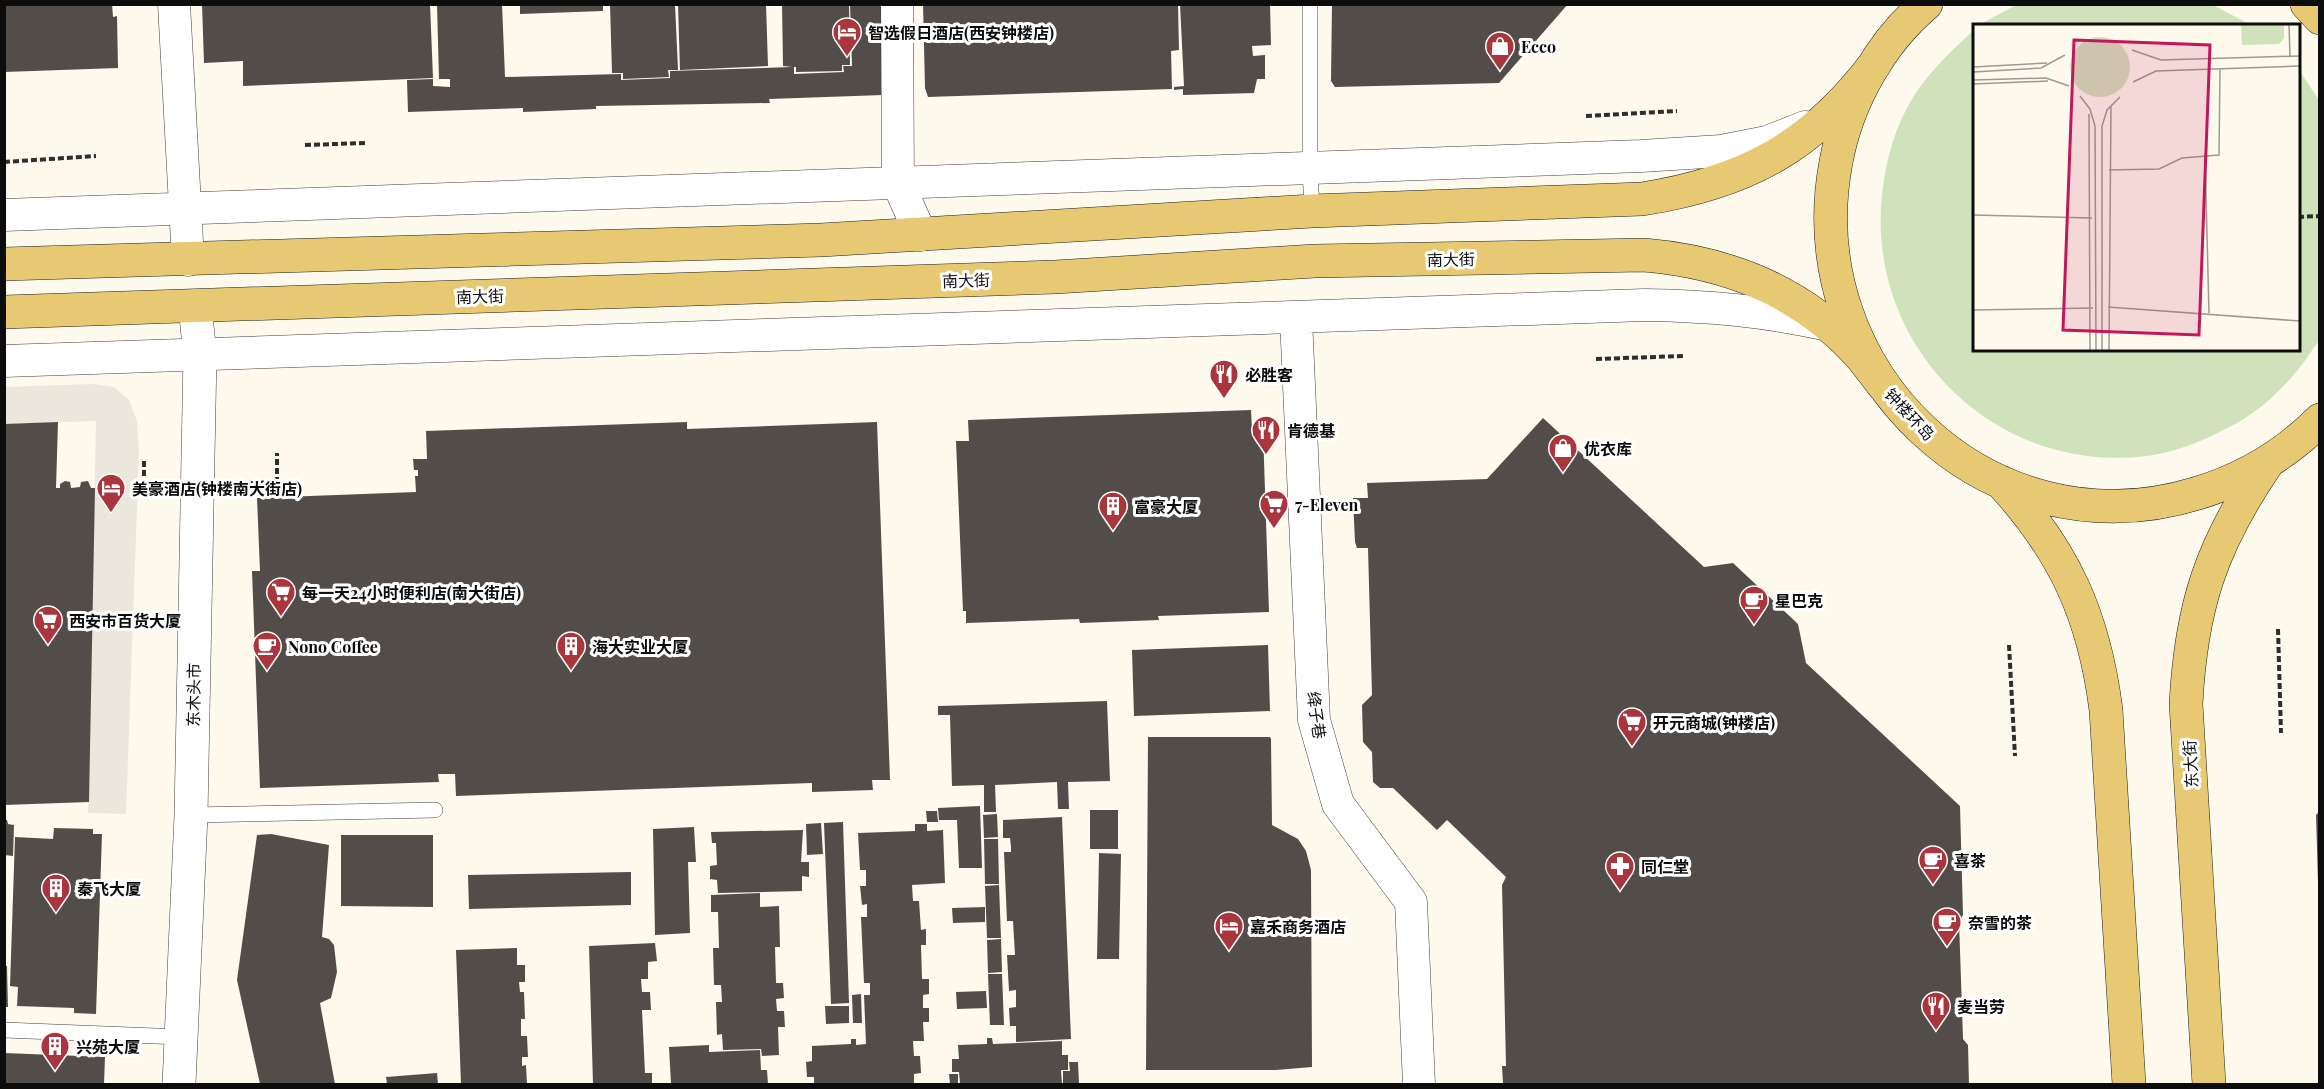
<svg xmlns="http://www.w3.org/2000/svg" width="2324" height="1089" viewBox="0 0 2324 1089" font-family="'Playfair Display','Noto Sans SC',serif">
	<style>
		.green { fill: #d0e2bb }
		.plaza { fill: #ebe7dd }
		.building { fill: #534d4a }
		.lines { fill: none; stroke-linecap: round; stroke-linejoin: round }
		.service-casing { stroke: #3f3f3f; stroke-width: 16 }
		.minor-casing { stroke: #3f3f3f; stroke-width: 33 }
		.tertiary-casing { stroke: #3f3f3f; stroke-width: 34 }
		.primary-casing { stroke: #1d1d1d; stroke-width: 34 }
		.path { stroke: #2e2e2e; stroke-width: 4; stroke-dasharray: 6 3; stroke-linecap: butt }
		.service { stroke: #fff; stroke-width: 15 }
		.minor { stroke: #fff; stroke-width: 32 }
		.tertiary { stroke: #fff; stroke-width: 33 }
		.primary { stroke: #e7c973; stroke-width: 33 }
		.labels { text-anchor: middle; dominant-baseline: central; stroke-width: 6; stroke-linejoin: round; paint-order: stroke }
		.poi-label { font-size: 16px; font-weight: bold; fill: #0c0c0c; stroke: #fff; text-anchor: start }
		.street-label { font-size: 16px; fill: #0c0c0c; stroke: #fff }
		.inset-road { fill: none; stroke: #9d9a93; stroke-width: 1.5 }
		.view { fill: #c2185b; fill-opacity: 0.15; stroke: #c2185b; stroke-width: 3 }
		.inset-edge { fill: none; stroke: #0c0c0c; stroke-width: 3 }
	</style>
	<rect width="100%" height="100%" fill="#fdf9ed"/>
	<!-- green -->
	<path class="green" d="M2018,4L2213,5L2251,25H1979Z
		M1974,30V350H2298L2299,70L2319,100C2320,158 2320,216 2320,274C2320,289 2323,326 2320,339C2318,343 2313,348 2311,352C2292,380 2267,406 2237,423C2209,438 2179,452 2147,456C1994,475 1866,346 1882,195C1885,167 1892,137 1905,112C1921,79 1948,54 1974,30Z"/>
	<!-- plaza -->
	<path class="plaza" d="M93,384L114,387L129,400L137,421L139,452L126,814L88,813L96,421L5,424L4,387Z"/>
	<!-- building -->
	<path class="building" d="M4,4H112L113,17L117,16L118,68L4,72Z
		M202,4H430L433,78L243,86V61L204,63Z
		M437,4H502L505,77L621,74V80L670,78V71L792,67L783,66L782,4H849L850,65H842V71L796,72V67H794V74L844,72L843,66H852L850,4H889L883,95L769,99L770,103L596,106V109L523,112V108L408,112L407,80L433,79V86L450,87V79H439Z
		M520,4H603V11L520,14Z
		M610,4H675L678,70H668L669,77L623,79V73H612Z
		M678,4H766L768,66L680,70Z
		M923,4H1178L1179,50L1171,51L1172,89L928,97L925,88Z
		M1180,4H1270L1271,45L1252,46L1253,56L1265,55V79H1257L1254,93L1183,95V89L1174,90V87L1184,86Z
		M1332,4H1568L1499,83L1335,87L1331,81Z
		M1251,410L1252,430H1263L1269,612L1158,616L1159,620L1080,623L1079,619L966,623V611H963L956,441H969L968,420Z
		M1543,418L1704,567L1733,563L1798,624L1806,663L1960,806L1963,915L1959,921L1963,1039L1968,1045L1969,1084H1503L1502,1066H1506L1502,885L1506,877L1447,820L1437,830L1393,788H1380L1373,782L1372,752L1363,742L1362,705L1372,695L1368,548H1357L1355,542L1353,498H1368L1367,483L1487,479Z
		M58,422L56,488H60V484L65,481L70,482L71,488L80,487L81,482L88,481L91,488H95L89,802L4,805V424Z
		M687,422V429L877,422L890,780H872L873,790L812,792V783L456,796L455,774H438L439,782L260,788L252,571H260L257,498L416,492L415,476H418V470H414L413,459H427L426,431Z
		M1268,645L1270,711L1134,716L1132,650Z
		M1107,701L1110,781L1068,782L1069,809H1058L1057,782L995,785L996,812H984V785L952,786L950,715H938V706Z
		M1148,737H1270L1271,739L1272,825L1298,839L1306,851L1311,870L1312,1067L1276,1070H1146Z
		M980,806L982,868H959L957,820H939L938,808Z
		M1090,810H1118V849H1090Z
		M926,811H937L938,822H927Z
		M2320,811V883H2318L2316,815Z
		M997,814L998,837L984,838L983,815Z
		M1062,817L1071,1039L1016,1042V1026H1010L1009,1008L1016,1007V990L1009,991L1007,955H1015L1013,921H1007L1004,852H1011V847L1010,838H1003V820Z
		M4,819L7,820L8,824L14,825L13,856L4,855Z
		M843,822L849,1003L831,1004L824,823Z
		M821,823L823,854L807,855L806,824Z
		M915,824H927V831L943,830L945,883L912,885L913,901H919L921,930L926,929V945H921L922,979H929V994L923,995V1008H929V1022H923L924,1041H913L914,1056H920L921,1073L914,1074V1084H814V1077H807L806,1062L812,1061V1046L851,1044V1039H856V1045L866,1044L864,995H870V983H864L861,917H867V904L862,905L860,886H866V870H860L858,833L915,831Z
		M694,827L696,862H688L690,933L655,935L653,829Z
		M54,828L93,829V834H102L96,1014L74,1013V1008L17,1006L18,987L10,986L15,837L53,839Z
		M803,830L801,862H809V877L802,876V891L718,893L717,880L710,879V866L717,865L716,843H712L711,832Z
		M271,834L329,845L322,937L329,939L334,945L337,972L331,998L320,1003L335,1084H260L237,980L257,835Z
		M341,835H433V907L341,906Z
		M984,839H998L999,884H985Z
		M1099,853L1121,854L1119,959H1097Z
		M631,872V905L469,909L468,875Z
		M999,885L1001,938H987L985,886Z
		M760,893V907L779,906L780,947H775L776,983H783L784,998L776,999L777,1011H784L785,1027H778L779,1055L762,1056L761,1049L723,1050L722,1034L717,1035L716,1002H722L721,985H714L713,948H719L718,912H711V895Z
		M985,907V922L953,923L952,908Z
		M1001,939L1002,972L988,973L987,940Z
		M655,943L657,961L648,962V979H641L642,992H650L651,1010H642L645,1073H652V1084H593L589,946Z
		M517,948V965H525V982H519L520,992H524L525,1019H521V1036H527L528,1057H522V1066L526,1065L527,1084H461L456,950Z
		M4,966H7L8,1007H4Z
		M988,974H1002L1004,1025H990Z
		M986,991L987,1008L957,1009L956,992Z
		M861,994L862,1023H853L852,995Z
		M825,1006H849V1023L826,1024Z
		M987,1038H992L993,1044L1062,1041V1055H1068V1070H1061L1062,1084H960L959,1072H952V1059H959L958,1045L987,1044Z
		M709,1045V1052L760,1050L761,1070H767L768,1084H671L669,1047Z
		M4,1053L105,1057L104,1084H4Z
		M1069,1062H1078L1079,1084H1063V1071H1070Z
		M437,1073L438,1084H387L386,1077Z
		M949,1074H958V1084H950Z"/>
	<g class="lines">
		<!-- service casing -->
		<g class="service-casing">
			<path id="service" d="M1310,4V168L1312,211
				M191,815L435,810
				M4,1030L181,1037"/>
		</g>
		<!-- minor casing -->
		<g class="minor-casing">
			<path id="minor" d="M174,4L188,260
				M897,4L898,183L921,235
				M4,215L1641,156L1721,151L1767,142L1805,127
				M1296,318L1314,720L1338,804L1411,902L1419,1084
				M4,361L1645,305C1710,306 1765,311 1828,325"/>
		</g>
		<!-- tertiary casing -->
		<g class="tertiary-casing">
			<path id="tertiary" d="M179,1084L191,815L200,355L195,306"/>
		</g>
		<!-- primary casing -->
		<g class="primary-casing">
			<path id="primary" d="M1926,4C1880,43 1847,102 1836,162C1796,372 1989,558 2198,493C2244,479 2286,454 2320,420
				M2307,4L2320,18
				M4,264L821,240L1312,211L1642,199C1745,183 1812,147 1875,64
				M4,312L1055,277L1315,261L1644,255C1727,262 1800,290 1858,353C1867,363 1875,375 1884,386
				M2001,482C2065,552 2094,616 2106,710L2129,1084
				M2209,1084L2186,704C2191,607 2211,546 2266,465"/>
		</g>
		<!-- path -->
		<path class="path" d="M1586,116L1677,111
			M305,145L365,143
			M4,162L96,156
			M2298,217L2320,216
			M1596,359L1683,356
			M144,461V488L164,487
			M231,484L277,482V453
			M2278,629L2281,733
			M2009,645L2015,756"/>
		<!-- service -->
		<use href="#service" class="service"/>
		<!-- minor -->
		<use href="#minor" class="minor"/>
		<!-- tertiary -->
		<use href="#tertiary" class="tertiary"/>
		<!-- primary -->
		<use href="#primary" class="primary"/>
	</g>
	<!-- icons -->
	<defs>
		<g id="hotel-pin" transform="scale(1.5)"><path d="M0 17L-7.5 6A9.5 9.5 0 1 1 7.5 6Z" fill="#a9363d" stroke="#fff"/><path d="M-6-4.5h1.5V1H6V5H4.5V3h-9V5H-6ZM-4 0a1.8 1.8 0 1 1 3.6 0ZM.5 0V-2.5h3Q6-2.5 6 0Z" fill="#fff"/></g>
		<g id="shop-pin" transform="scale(1.5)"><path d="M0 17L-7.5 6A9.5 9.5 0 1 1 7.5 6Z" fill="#a9363d" stroke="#fff"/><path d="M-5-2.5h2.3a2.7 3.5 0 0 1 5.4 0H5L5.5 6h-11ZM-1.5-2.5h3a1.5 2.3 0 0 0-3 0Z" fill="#fff"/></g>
		<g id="restaurant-pin" transform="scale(1.5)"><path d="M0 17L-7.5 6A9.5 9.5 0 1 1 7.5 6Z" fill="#a9363d" stroke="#fff"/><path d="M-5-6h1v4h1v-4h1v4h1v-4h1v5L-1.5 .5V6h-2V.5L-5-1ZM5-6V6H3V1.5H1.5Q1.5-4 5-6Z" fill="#fff"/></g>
		<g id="supermarket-pin" transform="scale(1.5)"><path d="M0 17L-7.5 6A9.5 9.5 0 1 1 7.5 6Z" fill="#a9363d" stroke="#fff"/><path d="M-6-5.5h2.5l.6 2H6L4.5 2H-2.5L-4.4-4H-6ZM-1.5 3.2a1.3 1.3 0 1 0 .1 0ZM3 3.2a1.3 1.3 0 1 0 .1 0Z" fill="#fff"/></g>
		<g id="building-pin" transform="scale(1.5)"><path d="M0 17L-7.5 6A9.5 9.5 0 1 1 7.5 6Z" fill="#a9363d" stroke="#fff"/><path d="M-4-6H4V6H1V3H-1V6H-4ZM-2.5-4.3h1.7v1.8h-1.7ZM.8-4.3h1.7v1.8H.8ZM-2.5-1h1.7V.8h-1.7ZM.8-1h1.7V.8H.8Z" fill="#fff"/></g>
		<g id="cafe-pin" transform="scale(1.5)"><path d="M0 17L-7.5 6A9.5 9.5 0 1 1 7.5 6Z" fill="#a9363d" stroke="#fff"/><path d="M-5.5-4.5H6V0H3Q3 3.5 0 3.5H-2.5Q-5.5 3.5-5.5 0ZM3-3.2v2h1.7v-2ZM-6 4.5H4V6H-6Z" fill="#fff"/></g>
		<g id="pharmacy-pin" transform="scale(1.5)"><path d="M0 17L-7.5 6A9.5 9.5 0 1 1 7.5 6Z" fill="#a9363d" stroke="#fff"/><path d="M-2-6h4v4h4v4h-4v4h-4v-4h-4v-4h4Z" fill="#fff"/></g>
	</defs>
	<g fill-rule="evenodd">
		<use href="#hotel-pin" x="847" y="32"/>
		<use href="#shop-pin" x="1500" y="46"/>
		<use href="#restaurant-pin" x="1224" y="374"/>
		<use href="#restaurant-pin" x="1266" y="430"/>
		<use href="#shop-pin" x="1563" y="448"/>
		<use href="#hotel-pin" x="111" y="488"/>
		<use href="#supermarket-pin" x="1274" y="504"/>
		<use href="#building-pin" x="1113" y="506"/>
		<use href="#supermarket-pin" x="281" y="592"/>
		<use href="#cafe-pin" x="1754" y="600"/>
		<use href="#supermarket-pin" x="48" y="620"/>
		<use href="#cafe-pin" x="267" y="646"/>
		<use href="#building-pin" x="571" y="646"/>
		<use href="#supermarket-pin" x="1632" y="722"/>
		<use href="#cafe-pin" x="1933" y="860"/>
		<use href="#pharmacy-pin" x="1620" y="866"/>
		<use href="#building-pin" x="56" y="888"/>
		<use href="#cafe-pin" x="1947" y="922"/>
		<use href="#hotel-pin" x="1229" y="926"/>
		<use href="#restaurant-pin" x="1936" y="1006"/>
		<use href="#building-pin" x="55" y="1046"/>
	</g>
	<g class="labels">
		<!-- poi labels -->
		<g class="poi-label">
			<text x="868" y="32">智选假日酒店(西安钟楼店)</text>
			<text x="1521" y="46">Ecco</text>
			<text x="1245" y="374">必胜客</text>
			<text x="1287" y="430">肯德基</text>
			<text x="1584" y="448">优衣库</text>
			<text x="132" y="488">美豪酒店(钟楼南大街店)</text>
			<text x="1295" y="504">7-Eleven</text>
			<text x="1134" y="506">富豪大厦</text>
			<text x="302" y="592">每一天24小时便利店(南大街店)</text>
			<text x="1775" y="600">星巴克</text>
			<text x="69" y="620">西安市百货大厦</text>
			<text x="288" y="646">Nono Coffee</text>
			<text x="592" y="646">海大实业大厦</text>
			<text x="1653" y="722">开元商城(钟楼店)</text>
			<text x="1954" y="860">喜茶</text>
			<text x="1641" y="866">同仁堂</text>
			<text x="77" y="888">秦飞大厦</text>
			<text x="1968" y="922">奈雪的茶</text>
			<text x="1250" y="926">嘉禾商务酒店</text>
			<text x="1957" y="1006">麦当劳</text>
			<text x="76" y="1046">兴苑大厦</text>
		</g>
		<!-- street labels -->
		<g class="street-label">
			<text transform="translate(1451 259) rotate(-1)">南大街</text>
			<text transform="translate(966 280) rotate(-2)">南大街</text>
			<text transform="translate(480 296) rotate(-2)">南大街</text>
			<text transform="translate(1910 414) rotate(47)">钟楼环岛</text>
			<text transform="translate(193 695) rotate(-89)">东木头市</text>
			<text transform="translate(1317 715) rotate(82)">绛子巷</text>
			<text transform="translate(2190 764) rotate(-93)">东大街</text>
		</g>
	</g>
	<!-- overview -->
	<g transform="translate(1973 24)">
		<rect width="327" height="327" fill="#fdf9ed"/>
		<path d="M268,1H311V14L306,20L269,21ZM97 43a30 30 0 1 1 60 0a30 30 0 1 1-60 0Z" fill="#d0e2bb"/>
		<path class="inset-road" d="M316,1L317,32M159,26L188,36L327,32M0,43L74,39M0,48L68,44L92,31M0,56L73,54L96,62M160,58L183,47L327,42M0,60L75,57M107,72L117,85L122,102L123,326M116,90L117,326M232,134L236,289M136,146L186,145L209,134L246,131L247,45M0,191L119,194M135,283L327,297M0,286L120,284M129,326V102L134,86L147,73M136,326L138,83"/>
		<path class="view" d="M101,16L237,21L226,311L90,306Z"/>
		<rect width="327" height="327" class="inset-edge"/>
	</g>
	<!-- border -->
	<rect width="2324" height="1089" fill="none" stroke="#0c0c0c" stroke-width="12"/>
</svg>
